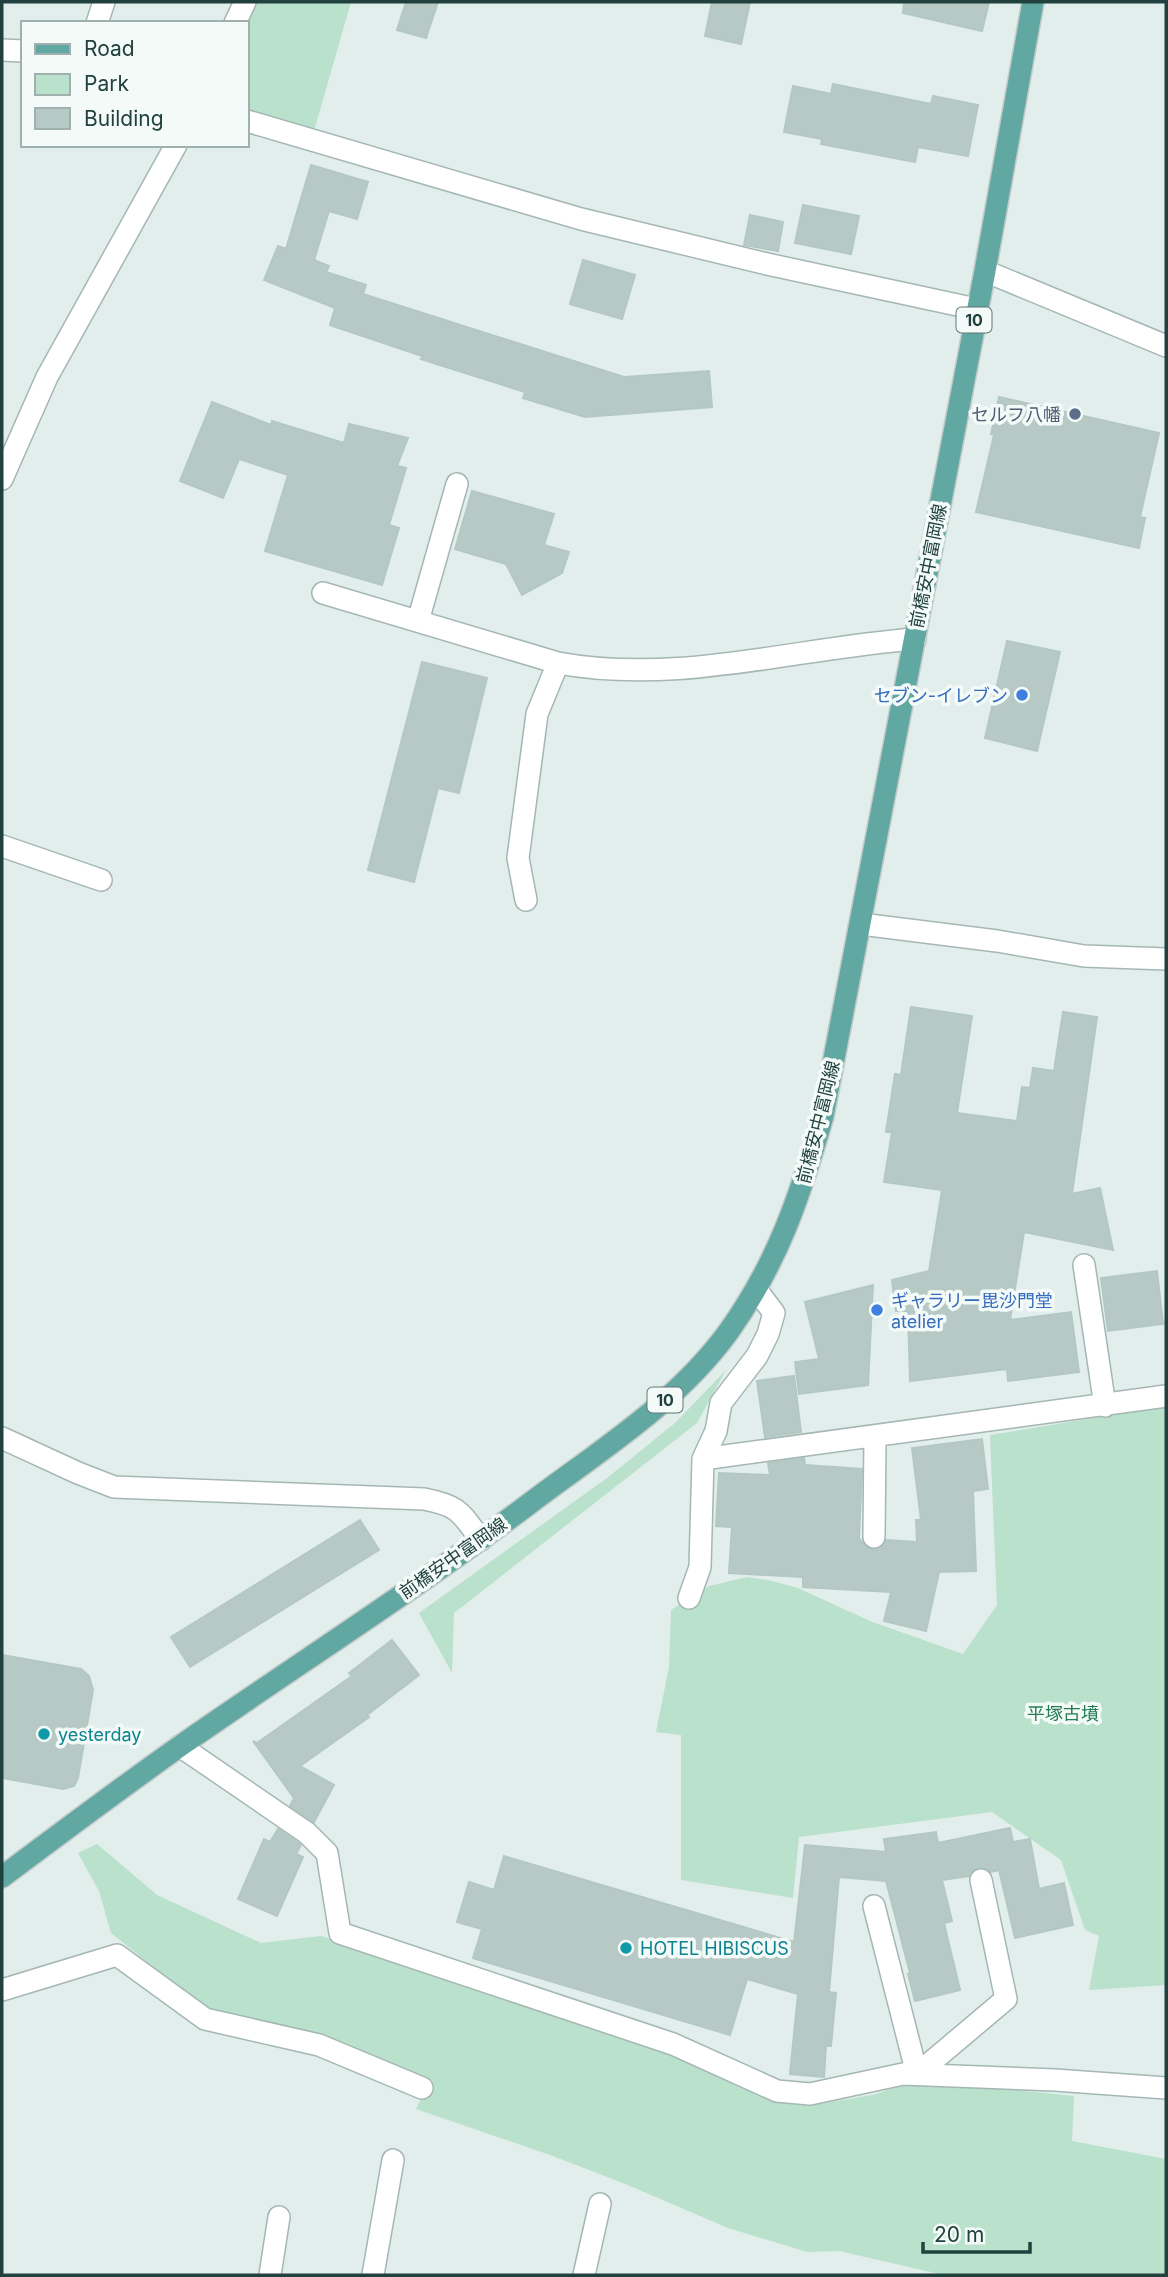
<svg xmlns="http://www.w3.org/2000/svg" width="1168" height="2277" viewBox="0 0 1168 2277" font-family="Inter,'Noto Sans JP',sans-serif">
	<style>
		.green { fill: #b9e1cb }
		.building { fill: #b7c9c4; stroke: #b4c8c3; stroke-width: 2 }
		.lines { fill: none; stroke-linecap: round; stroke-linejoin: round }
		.minor-casing { stroke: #a4b7b4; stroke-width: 24 }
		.major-casing { stroke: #c1cac9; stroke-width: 24 }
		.minor { stroke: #fff; stroke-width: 21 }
		.major { stroke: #62a8a2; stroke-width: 21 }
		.service-dot { fill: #5c6f8a; stroke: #f3faf8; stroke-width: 2.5 }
		.shop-dot { fill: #3f7fe0; stroke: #f3faf8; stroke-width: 2.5 }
		.culture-dot { fill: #0f9aa8; stroke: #f3faf8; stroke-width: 2.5 }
		.labels { text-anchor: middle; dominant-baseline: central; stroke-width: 7; stroke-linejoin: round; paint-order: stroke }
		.shield { fill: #f3faf8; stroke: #5f7876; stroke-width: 2 }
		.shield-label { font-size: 16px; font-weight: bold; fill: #20413e }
		.service-label { font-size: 18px; fill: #4e5e75; stroke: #f3faf8; text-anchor: end }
		.street-label { font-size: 18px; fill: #20413e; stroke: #f3faf8 }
		.shop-label { font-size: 18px; fill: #366cbe; stroke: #f3faf8; text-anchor: end }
		.park-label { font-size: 18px; fill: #267c56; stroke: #f3faf8 }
		.culture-label { font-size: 18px; fill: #0d838f; stroke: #f3faf8; text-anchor: start }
	</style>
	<rect width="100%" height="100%" fill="#e2eeeb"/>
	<!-- green -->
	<path class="green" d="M255,2H351L314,131L247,110L245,23Z
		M726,1370L697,1423L454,1613L452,1673L419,1613L607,1478L675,1423Z
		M1166,1406V1985L1089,1990L1099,1936L1085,1930L1061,1860L992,1812L799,1837L793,1898L681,1880V1735L656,1732L669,1667L671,1610L709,1586L747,1577L768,1580L798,1588L870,1621L963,1654L997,1605L990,1435Z
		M97,1844L157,1895L261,1943L321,1936L669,2053L772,2099L812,2105L873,2095L905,2084L928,2081L1074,2096L1072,2141L1166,2159V2275H944L839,2251L807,2252L728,2228L623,2183L550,2155L416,2109L428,2084L206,2009L111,1933L99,1891L78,1853Z"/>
	<!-- building -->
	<path class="building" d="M406,2H438L426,38L397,30Z
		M712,2H750L741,44L705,36Z
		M904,2H989L982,31L903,13Z
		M833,84L931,104L933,96L978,105L968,156L918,147L915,162L821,144L822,139L784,132L793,86L831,94Z
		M311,165L368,182L357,219L329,211L314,260L329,266L326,272L366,285L363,294L624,377L709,371L712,407L585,417L523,398L525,392L421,359L422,356L330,325L335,308L264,280L278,246L286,249Z
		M803,205L859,216L851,254L795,243Z
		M750,215L783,222L778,251L744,245Z
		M583,260L635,275L622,319L570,304Z
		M999,397L1159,433L1140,517L1145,518L1139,548L976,512L994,435L991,434Z
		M212,402L271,425L272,421L344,443L349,424L408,438L397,466L406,468L389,525L399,528L382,585L265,551L288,475L239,459L223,498L180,481Z
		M472,491L554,514L544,545L569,552L562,573L522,595L506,564L455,549Z
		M1007,641L1060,652L1037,751L985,738Z
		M422,662L487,678L459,793L438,788L414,882L368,870Z
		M911,1007L972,1016L957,1113L1017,1121L1022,1087L1030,1088L1033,1068L1054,1071L1063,1012L1097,1017L1072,1194L1100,1188L1113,1250L1024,1232L1010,1320L1071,1312L1079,1372L1008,1381L1007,1369L910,1381L908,1311H896L892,1280L929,1271L942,1190L884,1182L892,1132H886L895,1074L901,1075Z
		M1157,1271L1163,1324L1108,1331L1101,1278Z
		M873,1285L868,1385L799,1394L795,1362L819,1359L805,1302Z
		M794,1376L801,1432L765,1437L757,1381Z
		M982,1439L988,1489L973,1491L976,1571L939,1572L926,1631L884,1621L891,1592L803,1587V1577L729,1573L732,1527L716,1526L719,1473L770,1475L768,1463L804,1458L805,1465L862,1469L859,1538L867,1548L875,1550L881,1548L886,1540L917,1542L916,1520H921L912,1448Z
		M360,1520L379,1550L190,1667L171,1637Z
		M392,1640L419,1675L367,1715L369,1717L300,1766L334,1785L314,1822L290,1806L294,1798L253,1741L257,1743L352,1676L349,1673Z
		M2,1655L81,1669L89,1676L93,1690L78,1778L74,1786L63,1789L2,1778Z
		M1010,1828L1013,1842L1030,1839L1039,1889L1064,1883L1073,1925L1015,1938L999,1870L991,1872L979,1867L973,1870L969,1876L942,1880L952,1921L944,1923L960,1990L915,2001L908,1974L910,1973L886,1881L839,1877L829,1992L836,1993L831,2046H826L824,2077L790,2074L798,1994L747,1979L730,2035L473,1958L482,1929L457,1922L469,1882L494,1890L504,1856L794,1942L805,1845L886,1852L884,1839L936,1832L938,1843Z
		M278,1829L301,1845L296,1854L303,1857L277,1916L238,1899L264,1839L270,1842Z"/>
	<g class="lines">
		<!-- minor casing -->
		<g class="minor-casing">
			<path id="minor" d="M97,23L104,2
				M235,23L245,2
				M2,50L23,51
				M247,121L581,219L767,264L976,309
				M985,271L1166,346
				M2,479L47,377L176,145
				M323,593L558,663C677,685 796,648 915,639
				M418,621L457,484
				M2,846L101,880
				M526,900L518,858L537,714L558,663
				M861,924L997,941L1084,956L1166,959
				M1084,1265L1105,1406
				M2,1438L78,1473L114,1487L424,1499C460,1506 460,1512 481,1540
				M703,1459L1166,1396
				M874,1537L875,1437
				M689,1598L700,1567L703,1459L716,1431L721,1403L757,1356L768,1334L774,1313L756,1289
				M180,1746L307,1833L327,1853L340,1933L673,2044L777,2091L810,2094L903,2074L1055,2080L1166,2088
				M874,1906L917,2074L1006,1999L981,1880
				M2,1990L117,1955L205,2019L319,2045L422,2088
				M270,2275L279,2217
				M373,2275L393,2160
				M584,2275L600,2204"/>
		</g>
		<!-- major casing -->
		<g class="major-casing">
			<path id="major" d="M2,1877C62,1832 122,1787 183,1744C298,1664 417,1588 529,1504C599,1451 677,1403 729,1331C778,1262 800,1196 823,1116L985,271L1033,2"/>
		</g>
		<!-- minor -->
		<use href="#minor" class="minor"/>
		<!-- major -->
		<use href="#major" class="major"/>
	</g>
	<!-- markers -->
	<circle class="service-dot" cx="1075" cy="414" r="7"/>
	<g class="shop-dot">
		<circle cx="1022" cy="695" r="7"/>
		<circle cx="877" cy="1310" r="7"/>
	</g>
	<g class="culture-dot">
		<circle cx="44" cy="1734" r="7"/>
		<circle cx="626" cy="1948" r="7"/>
	</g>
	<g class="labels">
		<!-- shield labels -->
		<g class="shield">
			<rect x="956.5" y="307.5" width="35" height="25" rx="5"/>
			<rect x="647.5" y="1387.5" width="35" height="25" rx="5"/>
		</g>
		<g class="shield-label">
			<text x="974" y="320">10</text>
			<text x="665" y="1400">10</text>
		</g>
		<!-- service labels -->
		<g class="service-label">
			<text x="1061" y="414">セルフ八幡</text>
		</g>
		<!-- street labels -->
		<g class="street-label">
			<text transform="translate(928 566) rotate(-79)">前橋安中富岡線</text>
			<text transform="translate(818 1122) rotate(-76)">前橋安中富岡線</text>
			<text transform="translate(453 1558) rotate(-35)">前橋安中富岡線</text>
		</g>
		<!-- shop labels -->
		<g class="shop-label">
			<text x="1008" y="695">セブン-イレブン</text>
			<text x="891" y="1300" text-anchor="start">ギャラリー毘沙門堂<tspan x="891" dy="21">atelier</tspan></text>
		</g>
		<!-- park labels -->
		<g class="park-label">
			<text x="1063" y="1713">平塚古墳</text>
		</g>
		<!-- culture labels -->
		<g class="culture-label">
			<text x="58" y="1734">yesterday</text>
			<text x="640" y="1948">HOTEL HIBISCUS</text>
		</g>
	</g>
	<!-- border -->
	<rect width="1168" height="2277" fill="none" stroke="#20413e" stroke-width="7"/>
	<!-- legend -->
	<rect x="21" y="21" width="228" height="126" fill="#f3faf8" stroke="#9fb0ae" stroke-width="2"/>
	<rect x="35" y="44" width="35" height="10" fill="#62a8a2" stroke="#9fb0ae" stroke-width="2"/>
	<text x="84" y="56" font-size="21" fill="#20413e">Road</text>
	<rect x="35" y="74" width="35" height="21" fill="#b9e1cb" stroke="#9fb0ae" stroke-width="2"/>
	<text x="84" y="91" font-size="21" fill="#20413e">Park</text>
	<rect x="35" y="108" width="35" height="21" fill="#b7c9c4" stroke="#9fb0ae" stroke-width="2"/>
	<text x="84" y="126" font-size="21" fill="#20413e">Building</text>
	<!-- scale -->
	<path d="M923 2242v10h107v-10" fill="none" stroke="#20413e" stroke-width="3.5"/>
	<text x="934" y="2242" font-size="21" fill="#20413e" stroke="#f3faf8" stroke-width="5" paint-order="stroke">20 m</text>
</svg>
